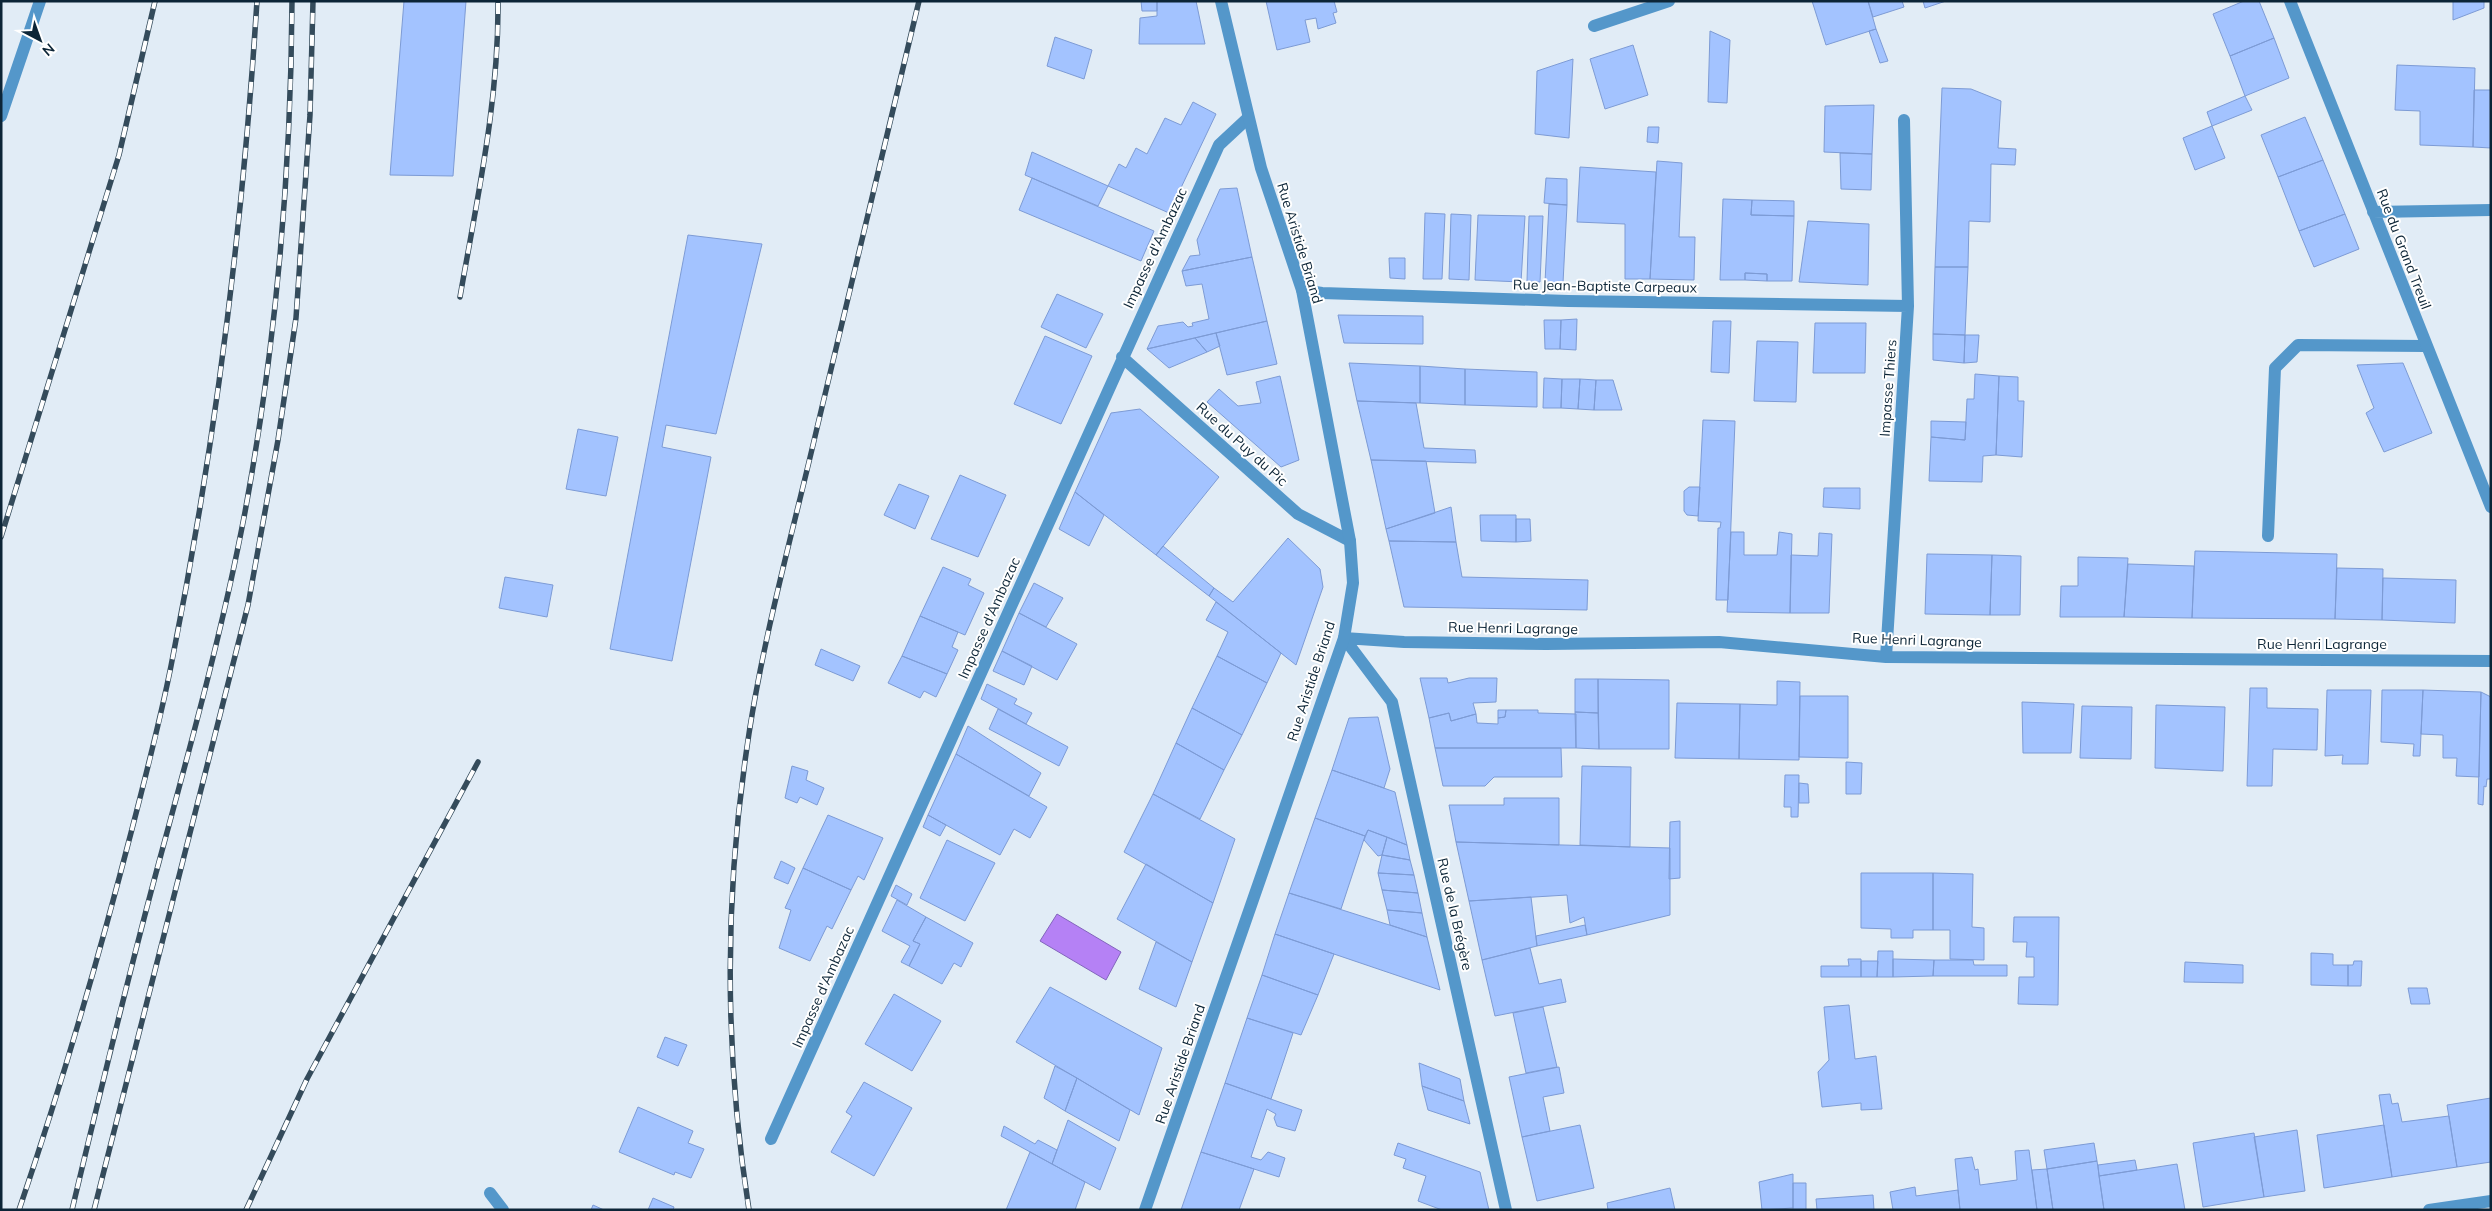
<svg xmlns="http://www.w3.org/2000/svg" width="2492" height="1211" viewBox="0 0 2492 1211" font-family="Mulish,sans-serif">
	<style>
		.water { fill: #b581f5; stroke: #8265bc }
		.building { fill: #a3c3ff; stroke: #7d9bd5 }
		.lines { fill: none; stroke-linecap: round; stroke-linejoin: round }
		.service { stroke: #5497ca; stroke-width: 12 }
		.minor { stroke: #5497ca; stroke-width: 12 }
		.tertiary { stroke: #5497ca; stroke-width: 12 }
		.rail-casing { stroke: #344b5b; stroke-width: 5.5 }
		.rail { stroke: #fff; stroke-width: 4; stroke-dasharray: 11; stroke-linecap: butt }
		.labels { text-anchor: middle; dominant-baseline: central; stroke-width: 4; stroke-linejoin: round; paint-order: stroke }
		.street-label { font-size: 14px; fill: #0c2537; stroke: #fff }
	</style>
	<rect width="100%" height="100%" fill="#e1ecf6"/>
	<!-- water -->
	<path class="water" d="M1057,914L1121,952L1106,980L1040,941Z"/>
	<!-- building -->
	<path class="building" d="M404,1H466L453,176L390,175Z
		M1141,1H1157V11H1142Z
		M1157,1H1196L1205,44H1139L1140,18L1157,16Z
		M1266,1H1334L1337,12L1333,13L1336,23L1318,29L1316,18L1305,20L1310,42L1277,50Z
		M1812,1H1868L1876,29L1826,45Z
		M1868,1H1902L1904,7L1873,17Z
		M1923,1H1946L1925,8Z
		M2244,1H2259L2274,38L2230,56L2213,14Z
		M2453,1H2484V8L2453,20Z
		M1876,29L1888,61L1880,63L1869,31Z
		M1710,31L1730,40L1727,103L1708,102Z
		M1055,37L1092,50L1084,79L1047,66Z
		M2274,38L2289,78L2245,96L2230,56Z
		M1633,45L1648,95L1605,109L1590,59Z
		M1573,59L1569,138L1535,134L1537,71Z
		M2397,65L2475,68L2473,147L2420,145V111L2395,110Z
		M1942,88L1971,89L2001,101L1998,148L2016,149L2015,165L1991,164L1990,222L1969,221L1968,267H1935Z
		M2474,90H2491V148L2473,147Z
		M2245,96L2252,110L2212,126L2207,112Z
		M1193,102L1216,114L1169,213L1108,186L1119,164L1126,168L1136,148L1147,154L1165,118L1181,125Z
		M1874,105L1872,154L1824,152L1825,106Z
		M2305,117L2323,160L2278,177L2261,135Z
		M2212,126L2225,158L2195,170L2183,138Z
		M1648,127H1659L1658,143L1647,142Z
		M1032,152L1108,186L1098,206L1025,175Z
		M1840,153L1872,154L1871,190L1841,189Z
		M2323,160L2345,214L2299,231L2278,177Z
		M1657,161L1682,163L1679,237H1695L1694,280L1650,279Z
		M1580,167L1656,172L1650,279H1625V224L1577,222Z
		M1032,178L1154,231L1141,261L1019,210Z
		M1546,178L1567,179V205L1544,203Z
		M1237,188L1252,257L1182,271L1190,256L1200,255L1197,240L1220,189Z
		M1723,199L1752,200L1751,215L1794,216L1792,281H1767V274L1745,273V280H1720Z
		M1752,200L1794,201V216L1751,215Z
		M1549,204L1567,205L1563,283L1545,282Z
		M1425,213L1445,214L1442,279H1423Z
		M1451,214L1471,215L1469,280L1449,279Z
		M2345,214L2359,249L2314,267L2299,231Z
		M1478,215L1525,216L1521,282L1475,280Z
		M1529,216H1543L1540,282L1527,281Z
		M1808,221L1869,224L1868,285L1799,282Z
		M688,235L762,244L716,434L666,425L662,447L711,457L672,661L610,649Z
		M1252,257L1267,321L1147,349L1158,326L1183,322L1188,327L1193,326L1192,323L1209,319L1202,284L1186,286L1182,271Z
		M1389,258H1405V279L1390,278Z
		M1935,267H1968L1965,335L1933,334Z
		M1745,273L1767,274V281L1745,280Z
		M1057,294L1103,314L1086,348L1041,327Z
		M1338,315L1423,316V344L1344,343Z
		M1577,319L1576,350L1560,349L1561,320Z
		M1544,320H1561L1560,349H1545Z
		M1267,321L1277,364L1227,375L1216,333Z
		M1713,321H1731L1729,373L1711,372Z
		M1815,323H1866L1865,373H1813Z
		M1216,333L1220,346L1207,352L1195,338Z
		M1933,334L1965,335L1964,363L1933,360Z
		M1965,335H1979L1977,362L1964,363Z
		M1045,336L1092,356L1061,424L1014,404Z
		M1195,338L1207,352L1169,368L1147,349Z
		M1757,341L1798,342L1796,402L1754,401Z
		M1349,363L1420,366V403L1357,401Z
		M2403,363L2432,433L2384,452L2366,413L2374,408L2357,365Z
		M1420,366L1465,369V405L1420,403Z
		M1465,369L1537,372V407L1465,405Z
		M1975,374L1999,376L1996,455L1983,456L1982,482L1929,481L1931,437L1965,440L1967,399H1974Z
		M1280,376L1299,460L1281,467L1207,402L1219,389L1238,406L1261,403L1256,382Z
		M1999,376L2018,377V401H2024L2022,457L1996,455Z
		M1544,378L1562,379L1561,408H1543Z
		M1562,379H1580L1578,409L1561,408Z
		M1580,379L1596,380L1594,410L1578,409Z
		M1596,380H1613L1622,410H1594Z
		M1357,401L1416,403L1424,448L1475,450L1476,463L1371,460Z
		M1140,409L1219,477L1156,555L1075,492L1111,413Z
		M1703,420L1735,421L1728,600H1716L1718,528H1720L1721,522L1698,521Z
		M1931,421L1966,422L1965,440L1931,437Z
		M578,429L618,437L606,496L566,489Z
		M1371,460L1426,461L1435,513L1386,529Z
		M960,475L1006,495L978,557L931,539Z
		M899,484L929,496L915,529L884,515Z
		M1689,487H1700L1698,516L1687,515L1684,511V491Z
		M1824,488H1860V509L1823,507Z
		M1075,492L1104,515L1089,546L1059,529Z
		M1451,507L1456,542L1389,541L1386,529Z
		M1480,515H1516V542L1481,541Z
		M1516,519H1530L1531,541L1516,542Z
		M1731,532H1744V555H1777L1779,532L1792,534L1790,613L1727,612Z
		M1819,533L1832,534L1829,613H1790L1791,555L1818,556Z
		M1288,538L1320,569L1323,587L1296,665L1209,596L1214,588L1233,602Z
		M1389,541L1456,542L1462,577L1588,580L1587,610L1404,607Z
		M1163,546L1214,588L1209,596L1156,555Z
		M2195,551L2337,554L2335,619L2192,618Z
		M1927,554L1992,555L1990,615L1925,614Z
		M1992,555L2021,556L2020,615H1990Z
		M2078,557L2128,558L2124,617H2060L2061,586H2078Z
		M2128,564L2194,566L2192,618L2124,617Z
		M943,567L971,579L968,585L984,593L965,635L920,616Z
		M2337,568L2383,569L2382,620L2335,619Z
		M505,577L553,585L547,617L499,608Z
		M2383,578L2456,580L2455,623L2382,620Z
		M1034,583L1063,598L1046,627L1019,613Z
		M1216,602L1281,653L1267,683L1217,656L1228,632L1206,620Z
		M1019,613L1077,644L1057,680L1002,651Z
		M920,616L958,632L952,647L958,650L947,674L902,656Z
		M821,649L860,666L853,681L815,665Z
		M1002,651L1032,666L1024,685L993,671Z
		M902,656L947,674L936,697L924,691L920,698L888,683Z
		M1217,656L1267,683L1242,735L1192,708Z
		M1420,678H1447L1448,683L1469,678H1497L1496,702L1473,703L1476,714L1451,721L1449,713L1429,718Z
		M1575,679H1598V713L1575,712Z
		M1598,679L1669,680V749H1599Z
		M1777,681L1800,682L1799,760L1739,759L1740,704L1777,705Z
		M987,684L1017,699L1014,704L1032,713L1026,724L981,699Z
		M2250,688H2267V708L2318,709L2317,750L2273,749L2272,786H2247Z
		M2327,690H2371L2368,764H2342L2343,755L2325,756Z
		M2382,690H2423L2420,756H2413L2414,744L2381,742Z
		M2423,690L2481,692L2479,777L2456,776L2457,758H2443V735L2421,734Z
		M2481,692L2491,697V779H2487L2486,787L2484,786L2483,805L2478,804Z
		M1800,696H1848V758L1799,757Z
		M2022,702L2074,704L2071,753H2023Z
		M1677,703L1740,704L1739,759L1675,758Z
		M2156,705L2225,707L2223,771L2155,768Z
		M2082,706L2132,707L2131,759L2080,758Z
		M1192,708L1242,735L1224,770L1176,743Z
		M998,709L1068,747L1059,766L989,729Z
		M1498,710H1506L1505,717L1498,718Z
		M1506,710H1538V713L1576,714V748H1435L1429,718L1449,713L1451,721L1476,714L1477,723L1498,724V718L1505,717Z
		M1575,712L1598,713L1599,749L1576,748Z
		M1378,717L1390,769L1384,788L1332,770L1349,718Z
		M968,726L1041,773L1029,796L956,754Z
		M1176,743L1224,770L1200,819L1153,794Z
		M1435,748H1561L1562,777H1494L1485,786H1443Z
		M956,754L1047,807L1030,838L1014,829L1000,855L928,815Z
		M1846,762L1862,763L1861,794H1846Z
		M792,766L808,771L806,780L824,788L817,805L800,797L797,803L785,798Z
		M1582,766L1631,767L1630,847L1580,845Z
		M1332,770L1395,792L1407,845L1368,830L1365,836L1315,818Z
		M1785,775H1799L1798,817H1791V807H1784Z
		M1799,783L1808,784L1809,803H1799Z
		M1153,794L1235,839L1213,903L1124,852Z
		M1504,798H1559V845L1456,842L1449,805H1504Z
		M828,815L883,838L864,880L858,876L851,890L803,868Z
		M928,815L946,825L940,836L923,827Z
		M1315,818L1365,836L1341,909L1289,893Z
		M1680,821V878L1669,879L1670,822Z
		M1368,830L1387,837L1382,855L1378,856L1364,840Z
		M1387,837L1407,845L1410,860L1382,855Z
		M947,840L995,863L965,921L920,898Z
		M1456,842L1670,848V915L1587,935L1584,917L1570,923L1567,895L1469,901Z
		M1382,855L1410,860L1414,875L1378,873Z
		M781,861L795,868L788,884L774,878Z
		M1146,864L1213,903L1192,962L1117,919Z
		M803,868L851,890L832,929L827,926L810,961L779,948L791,910L785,908Z
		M1378,873L1414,875L1418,893L1382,890Z
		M1861,873H1933V930H1913V938H1891V929L1861,928Z
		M1933,873L1973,874L1972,927L1984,928V960L1950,959V930H1933Z
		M896,885L912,894L907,905L891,896Z
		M1382,890L1418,893L1422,913L1387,910Z
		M1289,893L1427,937L1440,990L1275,934Z
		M1531,897L1537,946L1482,960L1469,901Z
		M897,900L926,917L913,941L920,944L909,966L901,962L910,946L882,931Z
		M1387,910L1422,913L1427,937L1390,925Z
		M926,917L973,943L961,967L954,963L942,984L909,966L920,944L913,941Z
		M2014,917H2059L2058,1005L2018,1004L2019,977H2034V957H2026L2027,942H2013Z
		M1585,925L1587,935L1537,946L1536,936Z
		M1275,934L1334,954L1318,995L1262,975Z
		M1156,942L1192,962L1176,1007L1139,989Z
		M1530,948L1539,984L1561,979L1566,1002L1495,1016L1482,960Z
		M1878,951H1893V977H1877Z
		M2311,953L2333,954V965H2348V986L2311,985Z
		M1848,959H1861V977H1821V966H1849Z
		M1893,959L1934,960L1933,976L1893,977Z
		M1934,960H1973L1974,965H2007V976H1933Z
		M1861,961H1878L1877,977H1861Z
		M2354,961H2362L2361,986H2348V965H2353Z
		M2185,962L2243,965V983L2184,982Z
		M1262,975L1318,995L1301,1035L1247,1018Z
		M1050,987L1162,1048L1139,1115L1016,1042Z
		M2408,988H2427L2430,1004H2411Z
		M894,994L941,1021L912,1071L865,1044Z
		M1849,1005L1855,1059L1876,1056L1882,1109L1861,1110V1103L1822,1107L1818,1072L1829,1060L1824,1007Z
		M1543,1007L1557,1067L1526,1073L1513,1013Z
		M1247,1018L1293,1033L1271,1099L1225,1083Z
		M665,1037L687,1045L678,1066L657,1057Z
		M1419,1063L1460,1079L1464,1101L1422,1086Z
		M1055,1066L1077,1078L1065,1111L1044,1098Z
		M1559,1067L1564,1093L1543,1097L1550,1131L1522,1137L1509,1077Z
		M1077,1078L1130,1110L1119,1141L1065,1111Z
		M864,1082L912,1108L874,1176L831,1152L852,1116L846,1112Z
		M1225,1083L1302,1110L1295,1131L1277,1126L1274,1118L1276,1114L1267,1109L1251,1157L1261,1160L1268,1152L1285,1158L1279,1177L1201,1152Z
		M1422,1086L1464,1101L1470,1124L1428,1110Z
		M2390,1094L2392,1104L2398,1103L2402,1122L2449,1116L2457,1167L2392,1177L2379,1095Z
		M2491,1098V1162L2457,1167L2447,1105Z
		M638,1107L693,1131L688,1143L704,1149L691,1178L675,1172L674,1175L619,1152Z
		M1068,1120L1116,1148L1100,1190L1052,1164Z
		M1580,1125L1594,1188L1537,1201L1522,1137Z
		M2384,1125L2392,1177L2324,1188L2317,1135Z
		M1004,1126L1035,1144L1038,1140L1057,1150L1052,1164L1001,1136Z
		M2297,1130L2305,1191L2264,1197L2254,1137Z
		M2254,1133L2264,1197L2203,1207L2193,1143Z
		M1398,1143L1480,1172L1489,1210H1442L1418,1201L1426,1176L1403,1168L1406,1159L1394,1155Z
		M2094,1143L2097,1161L2047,1169L2044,1150Z
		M2029,1150L2037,1210H1960L1955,1159L1972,1157L1975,1170L1978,1169L1980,1185L2017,1180L2015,1151Z
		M1030,1152L1085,1182L1075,1210H1006Z
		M1201,1152L1254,1169L1239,1210H1181Z
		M2135,1160L2137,1170L2099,1176L2098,1165Z
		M2097,1161L2104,1210H2053L2047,1169Z
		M2177,1164L2185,1210H2104L2099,1176Z
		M2047,1169L2053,1210H2037L2032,1170Z
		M1793,1174V1208L1762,1210L1759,1182Z
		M1793,1183H1806V1210H1793Z
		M1915,1187L1916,1196L1958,1190L1960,1210H1893L1890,1192Z
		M1670,1188L1675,1210H1608L1607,1203Z
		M1873,1195L1874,1210H1817L1816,1199Z
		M653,1198L674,1207L673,1210H648Z
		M593,1205L604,1210H591Z"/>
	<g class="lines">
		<!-- service -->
		<path class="service" d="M2268,536L2275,368L2298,345L2425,346"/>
		<!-- minor -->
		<path class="minor" d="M2290,1L2491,507
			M1594,26L1669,1
			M1,116L40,1
			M2373,212L2491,210
			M1302,290L1322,293L1568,301L1908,306
			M1122,357L1298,514L1350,541
			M1344,638L1404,642L1546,644L1719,642L1886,657L2491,661
			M1344,638L1392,702L1506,1210
			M1886,657L1908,306L1904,120
			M771,1139L1219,145L1248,118
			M490,1193L503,1210
			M2429,1210L2491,1201"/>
		<!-- tertiary -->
		<path class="tertiary" d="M1145,1210L1344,638L1353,583L1350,541L1302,290L1261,168L1221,1"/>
		<!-- rail casing -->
		<g class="rail-casing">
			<path id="rail" d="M460,297C477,199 499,101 498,1
				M1,537L119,155L155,1
				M19,1210C62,1084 99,957 132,829C146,775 160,721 171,666C215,447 243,224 257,1
				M72,1210C99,1097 126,985 156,873C188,754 222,634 245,512C276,344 291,173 292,1
				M94,1210L248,605L278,440L296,318L310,115L313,1
				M246,1210L307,1079L478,762
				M749,1210C725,1058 724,906 746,754C761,644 792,536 817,428C851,286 885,144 919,1"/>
		</g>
		<!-- rail -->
		<use href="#rail" class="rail"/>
	</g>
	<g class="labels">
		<!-- street labels -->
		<g class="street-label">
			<text transform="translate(1300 243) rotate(73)">Rue Aristide Briand</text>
			<text transform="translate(1155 248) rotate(-65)">Impasse d'Ambazac</text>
			<text transform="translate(2404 249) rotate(69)">Rue du Grand Treuil</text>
			<text transform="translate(1605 286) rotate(1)">Rue Jean-Baptiste Carpeaux</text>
			<text transform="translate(1888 388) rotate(-86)">Impasse Thiers</text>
			<text transform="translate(1242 444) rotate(42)">Rue du Puy du Pic</text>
			<text transform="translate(989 618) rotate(-66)">Impasse d'Ambazac</text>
			<text transform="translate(1513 628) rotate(1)">Rue Henri Lagrange</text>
			<text transform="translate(1917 640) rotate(2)">Rue Henri Lagrange</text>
			<text x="2322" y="644">Rue Henri Lagrange</text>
			<text transform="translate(1311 681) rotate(-72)">Rue Aristide Briand</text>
			<text transform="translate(1455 914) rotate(77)">Rue de la Brégère</text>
			<text transform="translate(823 987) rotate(-66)">Impasse d'Ambazac</text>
			<text transform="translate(1180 1064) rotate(-71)">Rue Aristide Briand</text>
		</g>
	</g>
	<!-- border -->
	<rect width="2492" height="1211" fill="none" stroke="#0c2537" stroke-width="5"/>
	<!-- north arrow -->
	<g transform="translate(40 40) rotate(139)" stroke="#ffffff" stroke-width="4" paint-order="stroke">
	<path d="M0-4L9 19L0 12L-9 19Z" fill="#0c2537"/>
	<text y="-8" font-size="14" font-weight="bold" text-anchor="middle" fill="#0c2537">N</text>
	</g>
</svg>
